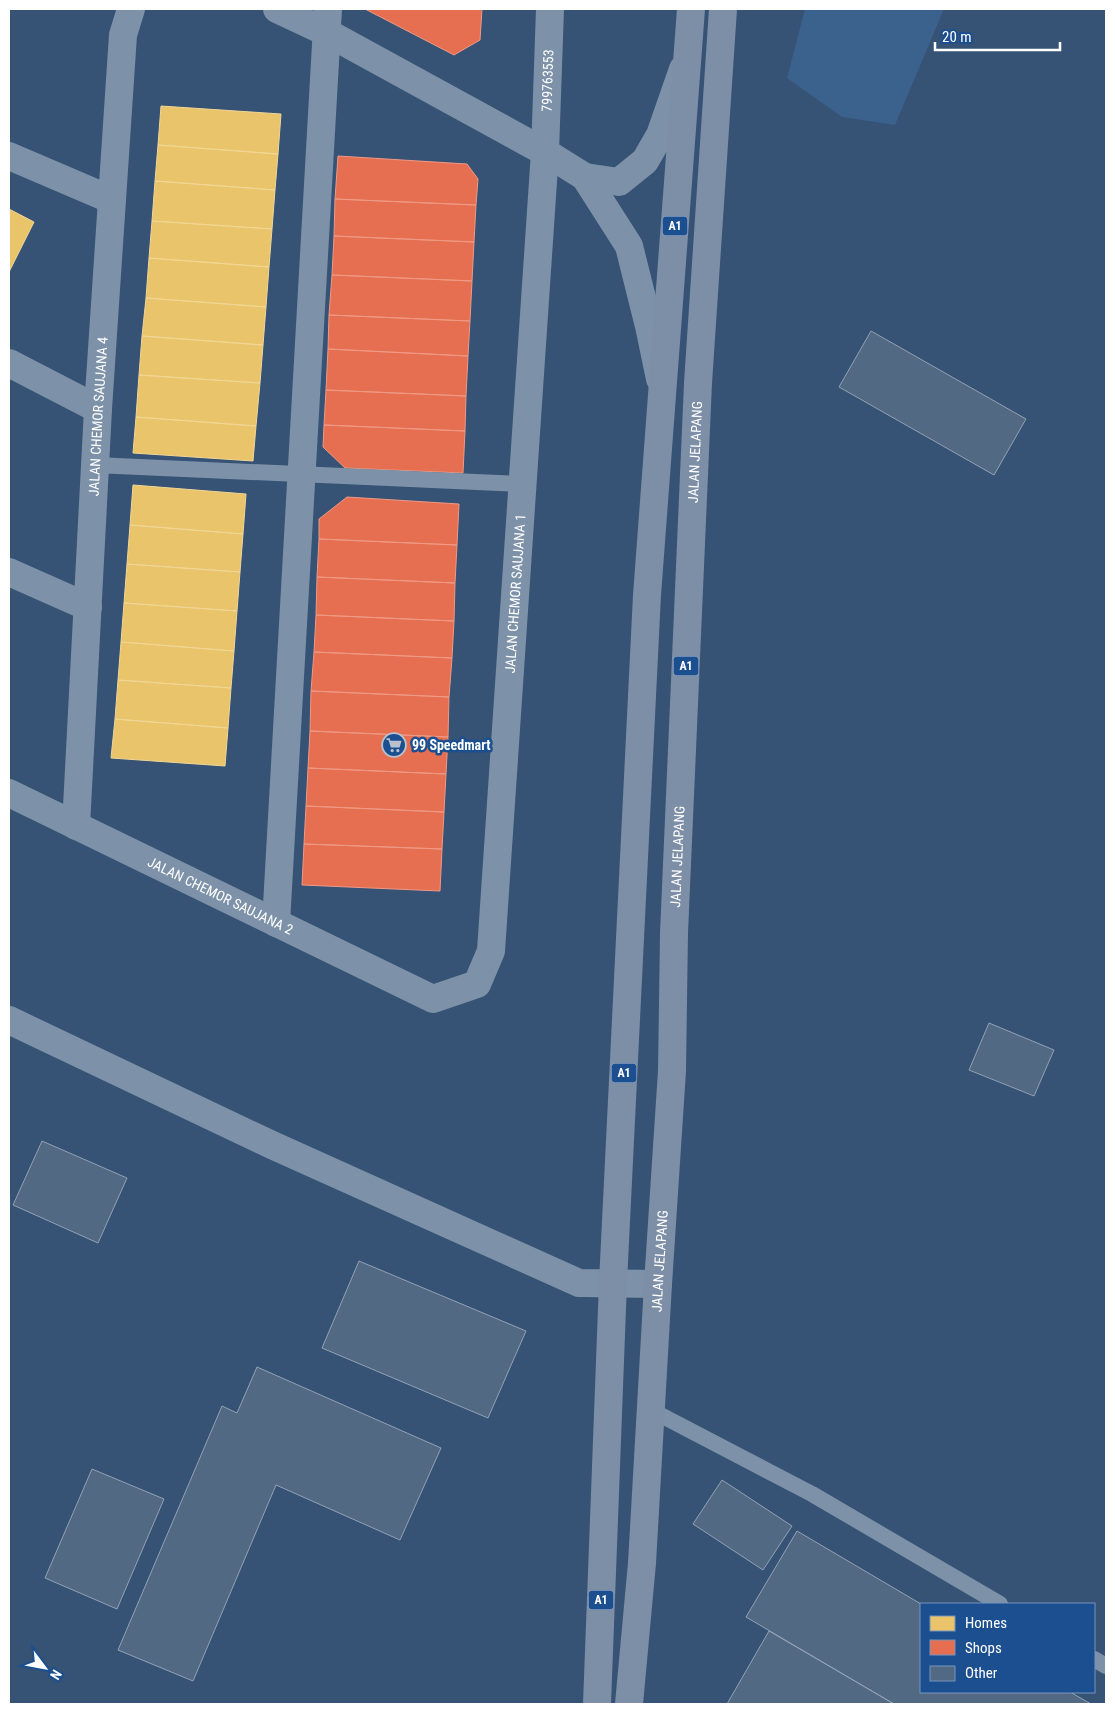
<svg xmlns="http://www.w3.org/2000/svg" width="1115" height="1713" viewBox="0 0 1115 1713" font-family="'Roboto Condensed',sans-serif">
	<style>
		.water { fill: #3b618d }
		.homes { fill: #e9c46a; stroke: #f0d697 }
		.shops { fill: #e76f51; stroke: #ee9a85 }
		.building { fill: #526984; stroke: #92a2b6 }
		.lines { fill: none; stroke-linecap: round; stroke-linejoin: round }
		.service { stroke: #7d92a8; stroke-width: 16 }
		.minor { stroke: #7d92a8; stroke-width: 28 }
		.primary { stroke: #7d8ea7; stroke-width: 28 }
		.labels { text-anchor: middle; dominant-baseline: central; stroke-width: 5; stroke-linejoin: round; paint-order: stroke }
		.shield { fill: #1b4f8f; stroke: #bbcadd; stroke-width: 1 }
		.shield-label { font-size: 12px; font-weight: bold; fill: #fff }
		.street-label { font-size: 14px; fill: #fff; stroke: #1b4f8f }
		.poi-label { font-size: 14px; font-weight: bold; fill: #fff; stroke: #1b4f8f; text-anchor: start }
	</style>
	<rect width="100%" height="100%" fill="#365274"/>
	<!-- water -->
	<path class="water" d="M805,9H944L895,125L842,117L787,78Z"/>
	<!-- homes -->
	<path class="homes" d="M161,106L281,114L278,154L158,145Z
		M158,145L278,154L275,190L155,181Z
		M155,181L275,190L272,229L152,221Z
		M9,209L34,222L9,272Z
		M152,221L272,229L269,267L149,258Z
		M149,258L269,267L266,307L146,298Z
		M146,298L266,307L263,345L142,336Z
		M142,336L263,345L260,383L139,375Z
		M139,375L260,383L256,426L136,417Z
		M136,417L256,426L253,461L133,453Z
		M133,485L246,494L243,534L130,525Z
		M130,525L243,534L240,572L127,564Z
		M127,564L240,572L237,611L124,603Z
		M124,603L237,611L234,651L121,642Z
		M121,642L234,651L231,688L118,680Z
		M118,680L231,688L228,728L115,719Z
		M115,719L228,728L225,766L111,758Z"/>
	<!-- shops -->
	<path class="shops" d="M365,9H482L480,40L454,55Z
		M338,156L467,164L478,179L476,205L335,199Z
		M335,199L476,205L474,242L334,236Z
		M334,236L474,242L472,281L332,275Z
		M332,275L472,281L470,321L329,315Z
		M329,315L470,321L468,356L328,349Z
		M328,349L468,356L466,396L326,390Z
		M326,390L466,396L465,431L324,425Z
		M324,425L465,431L463,473L345,468L323,447Z
		M347,497L459,504L457,545L319,539V519Z
		M319,539L457,545L455,583L317,577Z
		M317,577L455,583L454,621L316,615Z
		M316,615L454,621L452,658L314,652Z
		M314,652L452,658L449,697L311,691Z
		M311,691L449,697L448,737L310,731Z
		M310,731L448,737L446,774L308,768Z
		M308,768L446,774L444,812L306,806Z
		M306,806L444,812L442,849L304,844Z
		M304,844L442,849L440,891L302,885Z"/>
	<!-- building -->
	<path class="building" d="M871,331L1026,419L994,475L839,387Z
		M989,1023L1054,1050L1034,1096L969,1070Z
		M42,1141L127,1178L98,1243L13,1205Z
		M359,1261L526,1331L488,1418L322,1348Z
		M257,1367L441,1448L400,1540L276,1485L193,1681L118,1650L222,1406L237,1413Z
		M92,1469L164,1499L117,1609L45,1578Z
		M722,1480L792,1526L763,1570L693,1524Z
		M797,1531L921,1604V1692H1070L1091,1704H894L746,1617Z
		M769,1631L894,1704H727Z"/>
	<g class="lines">
		<!-- service -->
		<path class="service" d="M95,465L522,484
			M651,1410L812,1494L1000,1604
			M1094,1659L1106,1666"/>
		<!-- minor -->
		<g class="minor">
			<path d="M277,9L326,32L545,152L585,177L619,182L645,161L660,135L683,69"/>
			<path d="M9,156L112,200"/>
			<path d="M585,177L629,246L649,326L660,379"/>
			<path d="M9,363L98,409"/>
			<path d="M9,572L88,607"/>
			<path id="s1" d="M9,793L433,999L477,984L491,951L545,152L550,9"/>
			<path id="s2" d="M76,826L98,409L123,35L131,9"/>
			<path d="M276,923L328,9"/>
			<path d="M9,1020L272,1145L579,1283L658,1284"/>
		</g>
		<!-- primary -->
		<g class="primary">
			<path d="M597,1704L613,1282L647,595L691,9"/>
			<path id="s3" d="M629,1704L642,1563L658,1284L672,1071L674,933L698,383L723,9"/>
		</g>
	</g>
	<!-- icons -->
	<defs>
		<g id="supermarket-ring" transform="scale(1.25)"><circle r="9.5" fill="#1b4f8f" stroke="#b9c2ce" stroke-width="1.5"/><path d="M-6-5.5h2.5l.6 2H6L4.5 2H-2.5L-4.4-4H-6ZM-1.5 3.2a1.3 1.3 0 1 0 .1 0ZM3 3.2a1.3 1.3 0 1 0 .1 0Z" fill="#b9c2ce"/></g>
	</defs>
	<g fill-rule="evenodd">
		<use href="#supermarket-ring" x="394" y="745"/>
	</g>
	<g class="labels">
		<!-- shield labels -->
		<g class="shield">
			<rect x="662.5" y="216.5" width="25" height="19" rx="4"/>
			<rect x="673.5" y="656.5" width="25" height="19" rx="4"/>
			<rect x="611.5" y="1063.5" width="25" height="19" rx="4"/>
			<rect x="588.5" y="1590.5" width="25" height="19" rx="4"/>
		</g>
		<g class="shield-label">
			<text x="675" y="226">A1</text>
			<text x="686" y="666">A1</text>
			<text x="624" y="1073">A1</text>
			<text x="601" y="1600">A1</text>
		</g>
		<!-- street labels -->
		<g class="street-label">
			<text stroke="none"><textPath href="#s1" startOffset="1426">799763553</textPath></text>
			<text stroke="none"><textPath href="#s2" startOffset="410">JALAN CHEMOR SAUJANA 4</textPath></text>
			<text stroke="none"><textPath href="#s3" startOffset="1254">JALAN JELAPANG</textPath></text>
			<text stroke="none"><textPath href="#s1" startOffset="912">JALAN CHEMOR SAUJANA 1</textPath></text>
			<text stroke="none"><textPath href="#s3" startOffset="849">JALAN JELAPANG</textPath></text>
			<text stroke="none"><textPath href="#s1" startOffset="235">JALAN CHEMOR SAUJANA 2</textPath></text>
			<text stroke="none"><textPath href="#s3" startOffset="444">JALAN JELAPANG</textPath></text>
		</g>
		<!-- poi labels -->
		<g class="poi-label">
			<text x="412" y="745">99 Speedmart</text>
		</g>
	</g>
	<!-- border -->
	<rect width="1115" height="1713" fill="none" stroke="#ffffff" stroke-width="20"/>
	<!-- legend -->
	<rect x="920" y="1603" width="175" height="90" fill="#1b4f8f" stroke="#7695bc"/>
	<rect x="930" y="1616" width="25" height="15" fill="#e9c46a" stroke="#7695bc"/>
	<text x="965" y="1628" font-size="15" fill="#ffffff">Homes</text>
	<rect x="930" y="1640" width="25" height="15" fill="#e76f51" stroke="#7695bc"/>
	<text x="965" y="1653" font-size="15" fill="#ffffff">Shops</text>
	<rect x="930" y="1666" width="25" height="15" fill="#526984" stroke="#7695bc"/>
	<text x="965" y="1678" font-size="15" fill="#ffffff">Other</text>
	<!-- north arrow -->
	<g transform="translate(45 1668) rotate(122)" stroke="#1b4f8f" stroke-width="4" paint-order="stroke">
	<path d="M0-4L9 19L0 12L-9 19Z" fill="#ffffff"/>
	<text y="-8" font-size="14" font-weight="bold" text-anchor="middle" fill="#ffffff">N</text>
	</g>
	<!-- scale -->
	<path d="M935 42v8h125v-8" fill="none" stroke="#ffffff" stroke-width="2.5"/>
	<text x="942" y="42" font-size="15" fill="#ffffff" stroke="#1b4f8f" stroke-width="4" paint-order="stroke">20 m</text>
</svg>
